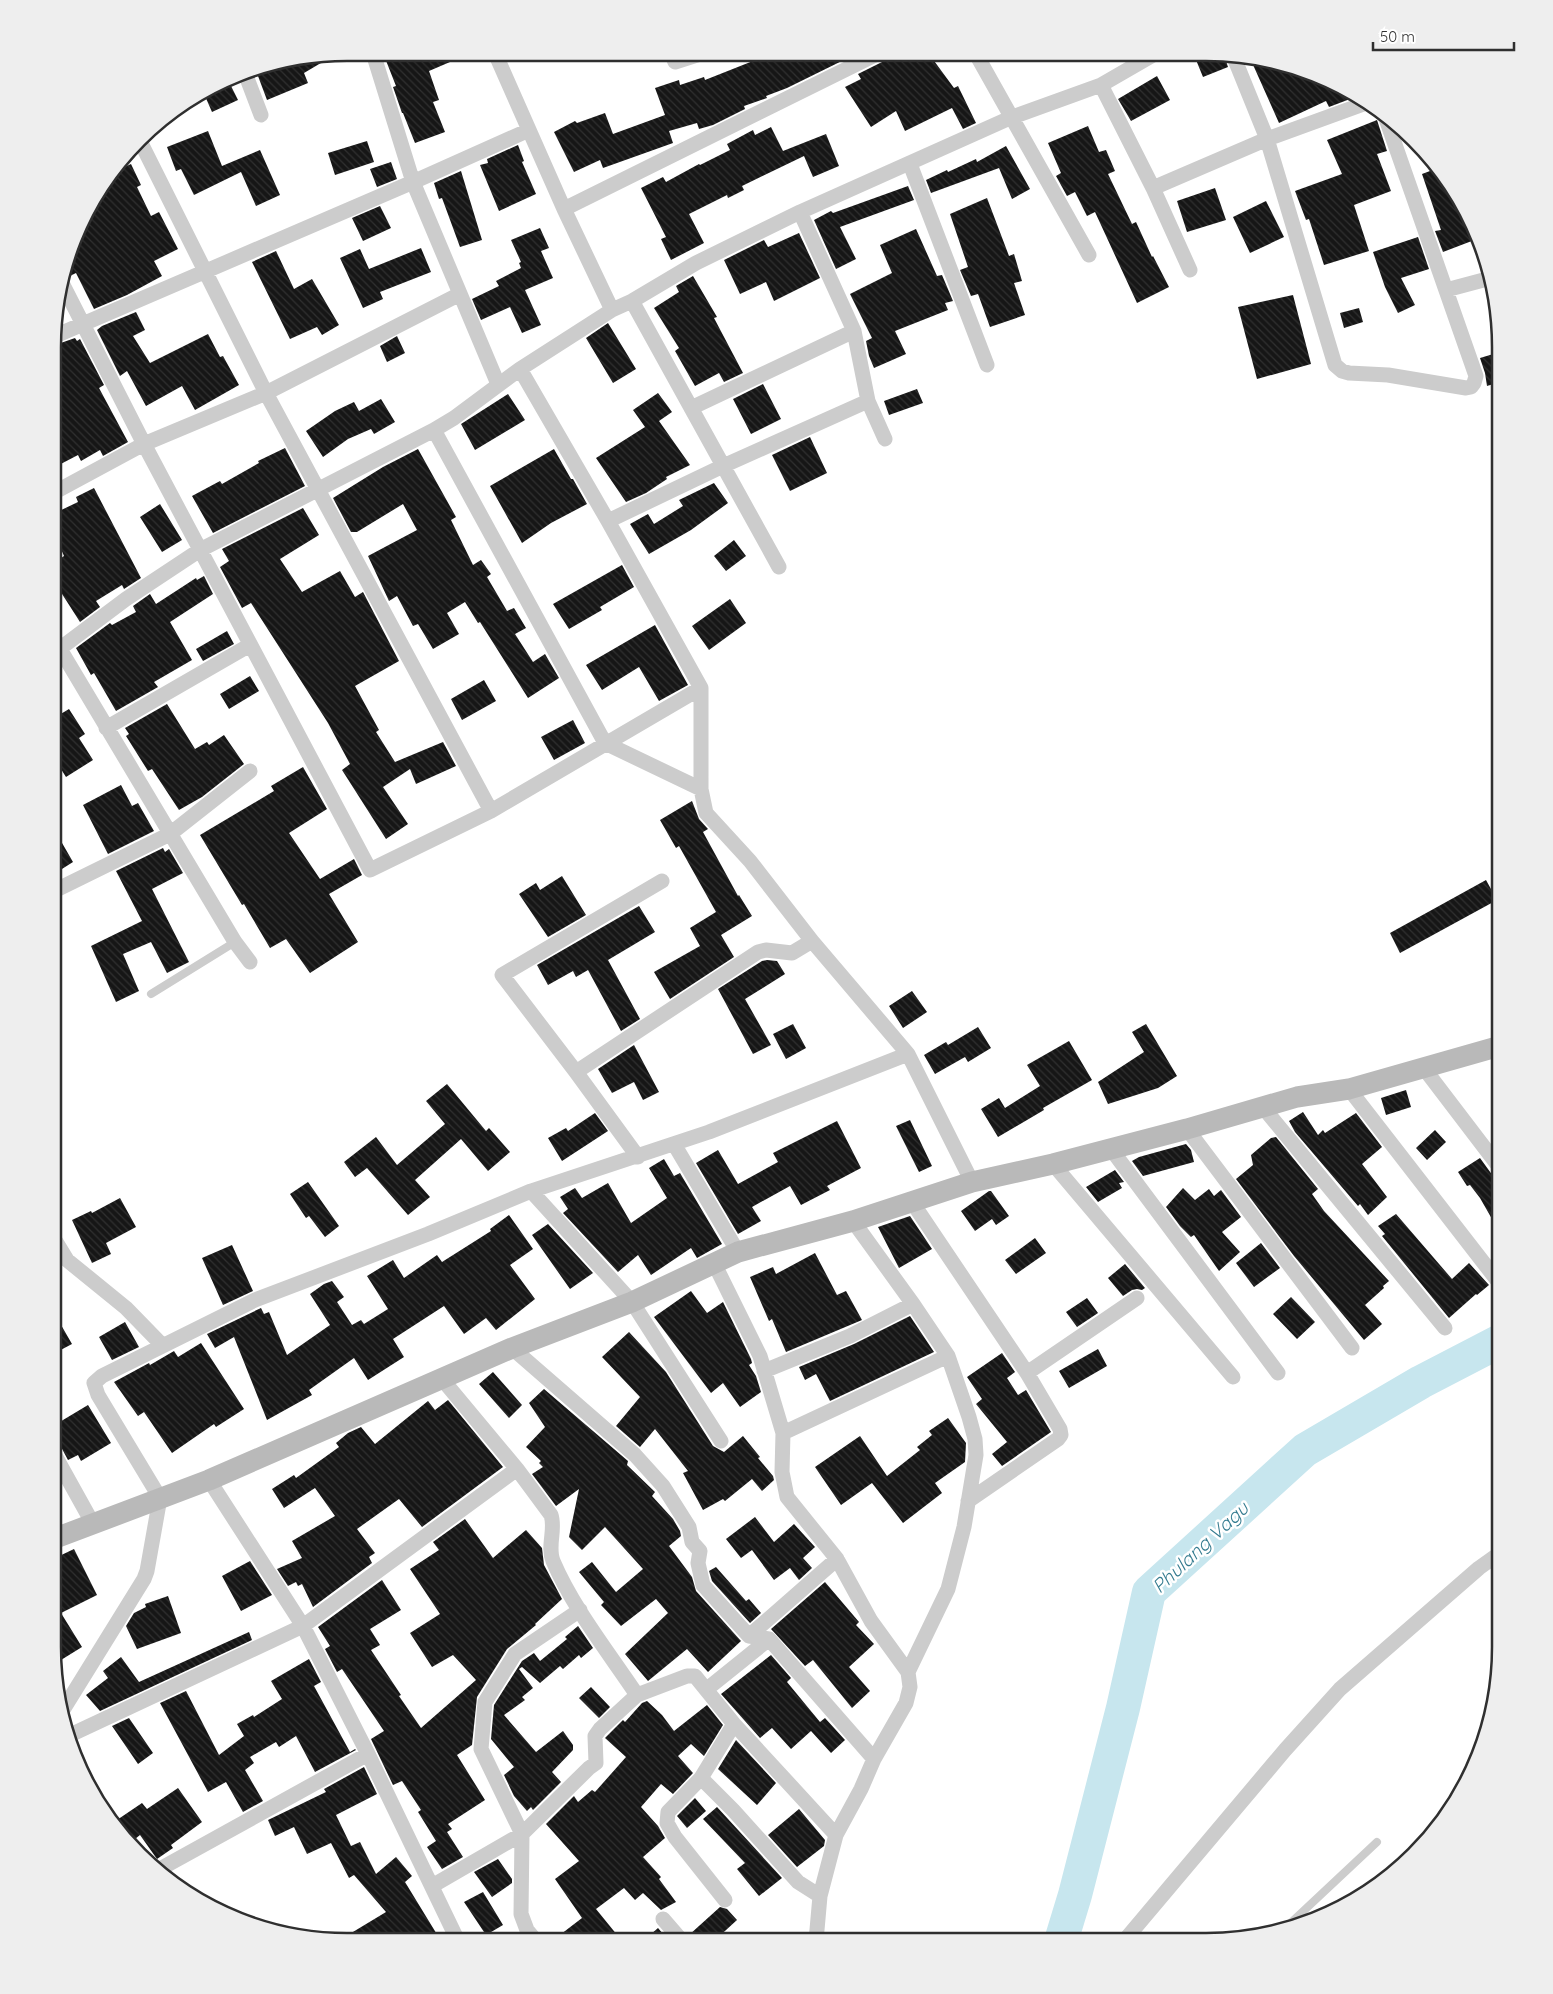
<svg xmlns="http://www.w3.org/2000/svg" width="1553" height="1994" viewBox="0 0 1553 1994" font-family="Quicksand,sans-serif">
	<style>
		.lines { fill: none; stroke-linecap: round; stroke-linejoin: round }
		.river { stroke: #c7e6ee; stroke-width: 34 }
		.building { fill: url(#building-back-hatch) }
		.lane { stroke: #ccc; stroke-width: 8 }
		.street { stroke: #ccc; stroke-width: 15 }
		.secondary { stroke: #b9b9b9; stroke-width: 21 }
		.labels { text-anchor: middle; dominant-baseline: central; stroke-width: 5; stroke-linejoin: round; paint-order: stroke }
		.water-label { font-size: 19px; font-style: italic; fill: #357c90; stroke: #fff }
		.rim { fill: none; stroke: #2f2f2f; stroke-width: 2.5 }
	</style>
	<defs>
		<pattern id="building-back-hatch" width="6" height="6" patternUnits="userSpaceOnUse" patternTransform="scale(1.25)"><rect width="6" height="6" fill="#161616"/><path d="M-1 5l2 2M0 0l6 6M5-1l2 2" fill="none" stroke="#303030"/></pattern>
	</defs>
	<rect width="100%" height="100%" fill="#fff"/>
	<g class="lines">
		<!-- river -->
		<path class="river" d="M1061,1941L1075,1895L1123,1708L1149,1592L1305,1450L1421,1382L1500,1341"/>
	</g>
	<!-- building -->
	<path class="building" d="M383,53H471L429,71L439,100L433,102L445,132L415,143L403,113H402L393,87L396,86Z
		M756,54H856L787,88L766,96L767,98L744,106L745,109L713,125L699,129L697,123L669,131L673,143L603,168L600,160L574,172L554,132L575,121L577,123L605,113L613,134L665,115L655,88L679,80L680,85L704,77L705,80L758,59Z
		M886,54H929L954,88L958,86L976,123L963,129L952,108L905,131L896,111L871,127L845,87L861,79L858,74L882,62Z
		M331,55V57L304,73L308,83L267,100L255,68Z
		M1194,55H1224L1228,67L1203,77Z
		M1243,55L1318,75L1358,96L1329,107L1326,101L1279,123L1250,58L1245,60Z
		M1157,76L1170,100L1131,121L1118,99Z
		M229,82L238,100L212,112L205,96Z
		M1377,120L1387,151L1377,154L1391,191L1354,205L1369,251L1324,265L1309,219L1306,220L1295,191L1342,174L1327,140Z
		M1088,126L1099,152L1106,150L1115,171L1108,174L1132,224L1136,222L1152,257L1153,256L1169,287L1137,303L1095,212L1087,216L1075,192L1067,196L1056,176L1061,173L1048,143Z
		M771,127L783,151L826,134L839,166L813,177L804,156L742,186L744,190L728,198L727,195L689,214L704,243L671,260L661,239L666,237L641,188L663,177L666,182L699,164L700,165L730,150L727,144L753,130L755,135Z
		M208,131L222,166L260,150L280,195L256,206L241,172L194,195L181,169L176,171L167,147Z
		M367,141L374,162L335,175L328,153Z
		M518,145L524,161L522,162L536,194L499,211L480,165L488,163L487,159Z
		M1006,146L1030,189L1012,199L999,168L931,193L926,180L947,170L948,172L976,159L977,162Z
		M391,162L397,179L377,187L370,169Z
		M131,164L141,185L137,187L151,216L159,212L178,249L154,261L162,276L127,295L94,309L76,273L68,277L66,276L92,200L116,171Z
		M1438,168L1461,200L1477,239L1443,252L1435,231L1441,230L1422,174Z
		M461,171L482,240L460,247L442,198L439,199L434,183Z
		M908,186L914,200L840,227L856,259L836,269L814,220L831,211L833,213Z
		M1215,188L1226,220L1187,232L1177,201Z
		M987,198L1009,256L1014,254L1022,281L1014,283L1025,315L990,327L978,294L971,296L960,270L968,267L950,214Z
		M1266,201L1284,237L1250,253L1233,217Z
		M380,206L391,228L363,241L352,218Z
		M540,228L549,248L541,251L553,278L525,290L541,325L522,333L510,307L481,320L472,299L499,286L496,281L521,268L519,263L521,262L511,240Z
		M916,229L937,276L942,275L953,301L945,303L948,310L895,331L906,354L874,368L869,356L866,341L872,338L850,294L892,273L880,245Z
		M799,233L820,278L774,301L766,282L740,294L724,260L764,240L768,247Z
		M1418,237L1429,269L1401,278L1415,305L1398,313L1385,287L1373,252Z
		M421,248L431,272L380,292L383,299L363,308L340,258L360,249L369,269Z
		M276,251L294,289L312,279L339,325L322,335L317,327L290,339L252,262Z
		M693,276L717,317L714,318L743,373L724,382L719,373L695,386L675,351L679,348L654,308L679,292L676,286Z
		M1293,295L1311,364L1257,379L1238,307Z
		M1359,308L1363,322L1344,328L1340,313Z
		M136,312L145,330L133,336L150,363L208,334L220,357L223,356L239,385L195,410L182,386L146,406L127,371L120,376L97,330L102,326Z
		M608,323L636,369L613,383L586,338Z
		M397,336L405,353L387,362L380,346Z
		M75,338L77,341L80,339L104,385L99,388L128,442L103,456L100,450L81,461L78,455L55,467V345Z
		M1500,352V382L1487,386L1485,373L1480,358Z
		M763,384L781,419L751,434L733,399Z
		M917,389L923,403L889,415L884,401Z
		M658,393L672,412L659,421L690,465L666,477L667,479L646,493L626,502L596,458L645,427L633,410Z
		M508,394L525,420L475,450L461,424Z
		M381,399L395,422L374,434L371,429L348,439L323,457L306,431L335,411L354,402L359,411Z
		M810,437L827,473L790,491L772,455Z
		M285,448L305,486L213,533L192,496L220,481L222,484L259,463L258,461Z
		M418,449L456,517L451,520L473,565L481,560L491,574L487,577L507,611L514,608L526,628L515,634L533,662L545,654L559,678L528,698L480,622L478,623L465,602L447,613L459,634L433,649L418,624L413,626L397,596L389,601L368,556L417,530L403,504L357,532H351L333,498L383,467Z
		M554,449L571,479H573L587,504L551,523L522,543L490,486Z
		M714,483L728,503L691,530L649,554L630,524L648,514L654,524L683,506L679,500Z
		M94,488L141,578L124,589L122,585L96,601L100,607L80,622L55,583V562L64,556L55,535V513L78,502L76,497Z
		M160,504L182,540L162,552L140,517Z
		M303,508L319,535L280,559L302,592L340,571L355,597L363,592L399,661L355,686L379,730L376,732L395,762L443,742L456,766L416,784L410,769L383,787L408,824L386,839L342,770L350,764L328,723L251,603L242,608L220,567L229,561L222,549Z
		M734,540L746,556L726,571L714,556Z
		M622,565L634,587L600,607L602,610L569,629L553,604Z
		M204,576L213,594L170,622L192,660L154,682L158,687L116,711L94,673L91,675L76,648L110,623L112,625L136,612L133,606L150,594L156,604L196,578L197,580Z
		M730,599L746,623L709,650L692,626Z
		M655,625L688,685L659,701L639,667L602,690L586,665Z
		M227,631L234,644L203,661L196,649Z
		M250,676L259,691L229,709L220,694Z
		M484,680L496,701L462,720L451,699Z
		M167,704L195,749L207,742L209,745L224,735L244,764L202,797L179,810L152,769L148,771L126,736L129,734L125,728Z
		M69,709L85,734L79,738L93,760L66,777L54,758V718Z
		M573,720L585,743L554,760L541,737Z
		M303,767L327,809L289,833L320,879L354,859L362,875L329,894L358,942L310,973L286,939L270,948L244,904L242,905L200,835L274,791L271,786Z
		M121,785L132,806L138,803L154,831L108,854L83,805Z
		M692,801L699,819L708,829L703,832L738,896L739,895L752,916L721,935L734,957L670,999L654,972L700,946L690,928L716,912L679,846L676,848L660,820Z
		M54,829L73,862L54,874Z
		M163,848L165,852L169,849L183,873L152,889L189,962L167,973L151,942L123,954L139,991L116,1002L91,946L142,921L116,871Z
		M562,876L586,915L548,937L519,894L536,883L540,890Z
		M1486,880L1497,900L1400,953L1390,933Z
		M639,906L655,932L608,960L640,1019L621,1031L588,970L576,977L573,971L548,985L537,965Z
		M767,960L777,961L785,974L745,999L771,1045L753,1054L718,989L762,961Z
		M912,991L927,1012L903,1028L889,1006Z
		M793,1024L806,1048L786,1059L773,1034Z
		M1146,1024L1177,1076L1158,1088L1108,1104L1098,1082L1144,1052L1132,1032Z
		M978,1027L991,1048L968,1062L965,1057L935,1074L924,1055L946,1042L948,1045Z
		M1069,1041L1092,1080L1043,1108L1044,1110L998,1137L981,1109L999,1098L1005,1108L1040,1086L1027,1065Z
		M634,1045L659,1092L643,1100L634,1082L612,1093L598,1069Z
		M447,1084L486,1131L489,1128L510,1152L488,1171L461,1139L415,1180L430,1197L408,1215L367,1168L355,1177L344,1162L376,1137L397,1165L445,1124L426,1101Z
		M1406,1090L1411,1107L1386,1115L1381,1098Z
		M1303,1112L1318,1135L1323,1130L1325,1133L1356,1113L1382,1147L1362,1164L1387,1197L1368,1215L1360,1204L1358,1206L1295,1132L1289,1121Z
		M595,1113L608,1131L562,1161L548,1138L566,1128L568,1131Z
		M910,1120L932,1166L919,1172L896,1126Z
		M837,1121L861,1168L827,1186L830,1190L801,1205L790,1186L752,1207L761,1221L738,1234L696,1163L718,1150L738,1184L778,1162L773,1153Z
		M1435,1130L1446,1142L1427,1160L1416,1148Z
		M1276,1137L1318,1189L1312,1194L1324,1211L1389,1281L1383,1286L1384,1288L1365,1305L1382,1324L1364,1340L1294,1256L1236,1179L1253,1165L1251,1155L1271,1138Z
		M1186,1144L1191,1150L1194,1162L1143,1176L1132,1161L1139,1157Z
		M1480,1158L1493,1176L1500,1177V1233L1480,1198L1470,1185L1467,1186L1458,1172Z
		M664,1159L674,1176L680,1173L722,1244L697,1258L691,1248L651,1275L638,1255L618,1272L563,1213L568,1209L560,1197L575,1188L582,1198L608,1183L631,1223L667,1198L649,1168Z
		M1115,1170L1124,1182L1119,1183L1122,1188L1098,1202L1086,1187Z
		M308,1182L339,1226L325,1237L309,1216L306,1218L290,1194Z
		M1183,1188L1195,1200L1209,1189L1214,1196L1221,1190L1241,1217L1222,1232L1240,1252L1219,1271L1194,1235L1191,1237L1180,1226L1166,1207Z
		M989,1191H991L1009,1216L996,1225L992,1219L975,1231L961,1211Z
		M120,1198L136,1227L106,1243L111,1254L92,1263L72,1220L91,1211L92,1213Z
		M1396,1214L1452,1279L1469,1263L1489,1285L1477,1295L1476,1294L1449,1318L1382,1236L1385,1234L1378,1226Z
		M509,1215L533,1249L510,1265L535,1299L496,1330L486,1318L464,1334L444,1306L393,1339L404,1357L368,1380L354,1358L309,1390L312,1395L267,1420L234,1337L215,1348L207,1334L261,1308L264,1314L269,1312L287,1355L330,1325L310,1294L324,1284L332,1281L344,1297L337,1302L352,1325L361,1320L364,1324L388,1309L367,1276L393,1260L404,1278L437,1255L442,1262L491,1231L490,1229Z
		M910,1216L932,1249L899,1268L878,1227Z
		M548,1224L593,1273L570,1289L532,1235Z
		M1035,1238L1046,1253L1016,1274L1005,1260Z
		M1261,1243L1280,1268L1254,1287L1236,1263Z
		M232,1245L253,1291L223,1305L202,1258Z
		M815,1253L837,1295L846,1291L862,1320L786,1352L772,1319L769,1321L750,1277L773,1267L776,1274Z
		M1125,1264L1145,1288L1142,1290L1137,1289L1132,1290L1123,1296L1108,1278Z
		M691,1291L707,1313L723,1302L751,1359L752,1363L749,1365L756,1376L761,1392L740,1407L723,1383L711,1393L654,1317Z
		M1291,1297L1315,1322L1297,1339L1273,1314Z
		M1087,1298L1098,1313L1077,1327L1066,1312Z
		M53,1311L72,1344L53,1354Z
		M910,1316L934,1352L830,1401L816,1374L805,1380L799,1367L854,1344Z
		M125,1322L139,1347L112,1360L99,1337Z
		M629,1332L666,1372L713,1446L724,1452L743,1436L760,1457L758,1458L773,1476L774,1480L762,1491L752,1479L725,1501L723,1499L703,1510L683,1473L688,1471L655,1429L640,1447L616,1426L640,1397L602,1357Z
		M201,1343L244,1409L216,1427L214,1424L172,1453L144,1412L138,1416L114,1382L149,1363L150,1365L174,1351L178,1357Z
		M1098,1349L1107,1366L1069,1388L1059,1371Z
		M1002,1353L1015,1372L1007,1378L1018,1395L1026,1390L1051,1432L1002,1466L992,1454L1007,1442L976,1404L982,1399L967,1377Z
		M493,1372L522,1405L509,1418L479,1384Z
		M544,1389L628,1461L627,1465L655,1492L652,1496L673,1519L680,1531L681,1536L669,1546L692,1577L696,1591L741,1641L708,1672L687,1649L648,1681L625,1654L668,1613L656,1599L621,1626L601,1605L604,1602L579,1572L592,1562L616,1592L643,1569L605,1527L582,1550L569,1537L579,1489L556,1506L532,1474L543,1467L539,1463L541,1461L526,1447L545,1427L529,1403Z
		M448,1400L503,1467L422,1527L399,1499L357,1529L375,1553L369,1557L372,1563L313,1607L302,1584L298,1586L296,1582L288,1586L277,1569L302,1558L292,1541L335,1516L315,1488L284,1508L272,1489L294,1475L296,1478L339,1447L336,1443L348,1433L361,1427L375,1444L428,1401L435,1410Z
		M88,1405L111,1443L81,1461L78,1455L68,1460L61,1447L53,1443V1426Z
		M948,1418L966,1443L965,1462L935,1483L942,1493L903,1523L872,1483L841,1505L815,1467L860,1436L887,1476L920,1450L917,1447L932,1435L929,1431Z
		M755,1517L774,1542L794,1524L815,1547L803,1558L812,1568L799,1580L790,1568L774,1580L752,1550L741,1558L726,1539Z
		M465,1519L493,1558L526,1530L542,1548L544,1565L562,1599L535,1624L536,1625L507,1649L477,1697L472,1745L457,1755L485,1800L448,1824L452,1829L447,1832L463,1857L442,1869L427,1847L436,1841L418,1812L421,1810L402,1781L393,1785L371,1739L384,1731L342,1669L337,1672L325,1649L330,1646L318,1627L382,1580L401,1610L370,1629L380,1645L371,1650L401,1695L399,1696L421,1728L476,1680L453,1655L432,1667L410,1633L440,1614L410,1569L439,1550L433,1542Z
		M74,1549L97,1595L61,1613L82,1647L61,1660L52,1647L53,1559Z
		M250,1561L272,1595L241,1611L222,1576Z
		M716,1567L746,1601L749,1599L761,1613L750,1623L712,1581L709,1571Z
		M825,1582L859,1622L856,1625L874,1644L849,1667L870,1691L852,1708L813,1660L805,1666L771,1629Z
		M168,1596L181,1633L137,1649L126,1626L134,1613L146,1607L145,1604Z
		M578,1626L593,1648L581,1658L579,1655L563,1669L560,1666L540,1683L522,1667L519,1669L533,1688L522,1697L525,1700L504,1715L536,1752L563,1731L573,1745V1750L552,1772L561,1782L533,1810L531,1807L527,1811L514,1796L504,1775L514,1767L491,1739L494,1705L522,1661L534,1653L540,1661L567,1639L565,1637Z
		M249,1632L252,1640L100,1711L86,1695L108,1678L103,1671L121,1657L139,1682Z
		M771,1655L791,1678L787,1682L820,1722L825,1718L845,1740L831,1753L811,1731L791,1749L772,1728L760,1738L721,1694Z
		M309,1659L321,1682L314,1686L350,1752L355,1749L356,1750L315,1772L296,1736L279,1747L276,1742L250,1757L254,1763L245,1770L263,1801L243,1812L226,1782L208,1792L160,1703L186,1691L219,1755L244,1736L237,1724L253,1715L254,1717L282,1699L271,1681Z
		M591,1687L610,1707L599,1718L579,1698Z
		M647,1701L662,1715L674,1731L707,1705L723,1725L704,1756L691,1744L678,1756L693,1773L673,1794L661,1784L641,1807L658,1826L665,1838L643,1857L661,1877L659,1879L676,1902L661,1910L643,1893L635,1900L624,1888L596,1909L622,1941H599L594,1934L584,1941H552L582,1918L555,1879L579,1861L546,1824L574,1796L578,1802L592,1790L595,1792L626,1757L605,1738L623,1720L625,1722L642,1703Z
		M129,1718L153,1753L138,1764L112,1726Z
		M736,1740L776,1783L757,1805L718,1769Z
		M364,1767L377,1794L336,1815L351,1846L360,1842L376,1874L396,1857L412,1876L405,1882L441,1941H338L386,1912L354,1875L349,1878L331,1843L307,1854L294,1827L275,1836L268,1820L326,1792L324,1789Z
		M178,1788L202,1822L171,1845L173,1848L157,1859L140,1835L130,1843L114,1822L142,1803L147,1809Z
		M695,1798L706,1811L687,1828L677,1816Z
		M717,1807L782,1878L759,1896L737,1869L745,1863L703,1819Z
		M799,1809L825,1840L824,1846L797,1867L768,1835Z
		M498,1859L512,1879V1883L492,1897L474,1872Z
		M483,1892L503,1925L486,1935L464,1902Z
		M720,1907L727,1909L737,1920L714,1941H691L689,1935Z
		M658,1928L669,1941H643Z"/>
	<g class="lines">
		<!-- lane -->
		<path class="lane" d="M151,994L235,942
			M1281,1932L1377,1842"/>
		<!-- street -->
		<path class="street" d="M373,53L413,182L498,384
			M495,53L564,209L612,310
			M671,53L675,62L700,54
			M976,54L1089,255
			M1233,55L1267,139L1335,365L1342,371L1349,373L1388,375L1466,388L1471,387L1474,383L1476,376L1385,116
			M245,73L261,115
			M1101,85L1153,188L1190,270
			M140,141L266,393L491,811
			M910,164L987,365
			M1153,188L1267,139L1369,102
			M564,209L877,54
			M800,212L854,331L868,401L885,439
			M63,285L144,444L370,870L491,811L701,688
			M1446,290L1491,278
			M632,301L779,567
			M55,336L413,182L529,130
			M520,369L608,521L701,688V789L706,813L750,861L812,941L908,1054L972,1182
			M691,408L854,331
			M434,430L605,743L701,789
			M55,492L144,444L266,393L460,294
			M608,521L723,466L868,401
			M60,649L235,942L250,962
			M54,653L126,599L200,550L434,430L454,418L520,369L612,310L632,301L696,263L800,212L1010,118L1101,85L1153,55
			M106,728L250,645
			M54,891L170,834L250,771
			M1423,1067L1500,1168
			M576,1072L758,952L766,950L792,953L812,941
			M1349,1089L1497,1280
			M1262,1106L1445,1328
			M1187,1129L1352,1348
			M674,1144L738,1252
			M1111,1149L1278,1373
			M638,1157L576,1072L502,975L662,881
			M1053,1164L1233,1377
			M531,1191L632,1302L721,1441
			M912,1202L1027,1373L1060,1429L1061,1435L1058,1439L968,1501
			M853,1221L913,1304L948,1356L969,1417L975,1439L976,1455L964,1527L948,1589L908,1672
			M53,1237L67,1260L126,1308L163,1346
			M714,1263L760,1356L783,1433L782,1472L787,1497L837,1559L871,1621L908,1672L910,1687L906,1703L874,1759L861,1789L836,1835
			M512,1348L635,1455L663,1486L689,1527L692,1542L700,1551L698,1563L703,1585L749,1636L837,1559
			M764,1371L850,1336L913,1304
			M1027,1373L1137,1298
			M442,1379L517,1469
			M783,1433L948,1356
			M53,1452L93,1524
			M209,1480L303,1626L368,1754L458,1941
			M749,1636L769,1639L874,1759
			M707,1689L769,1639
			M61,1713L144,1579L147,1571L160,1498L98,1395L94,1383L102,1376L255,1300L428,1234L531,1191L709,1132L908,1054
			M68,1736L303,1626L517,1469L551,1515C556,1529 547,1546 553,1561C573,1608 609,1653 637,1695L687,1676H695L734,1724L836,1835L820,1896L816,1941
			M701,1778L733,1810L798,1882L820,1896
			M158,1870L368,1754
			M432,1886L522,1834L481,1749L485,1702L515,1654L580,1610
			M725,1900L675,1837L667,1823L668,1812L701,1778L734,1724
			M663,1919L682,1941
			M536,1941L527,1930L521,1914L522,1834L589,1768L596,1763L595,1736L600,1729L637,1695
			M1124,1941L1285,1750L1340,1689L1479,1568L1500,1553"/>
		<!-- secondary -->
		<path class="secondary" d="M53,1539L209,1480L512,1348L632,1302L738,1252L853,1221L972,1182L1053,1164L1187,1129L1297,1097L1349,1089L1500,1046"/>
	</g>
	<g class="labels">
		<!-- water labels -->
		<g class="water-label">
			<text transform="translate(1200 1547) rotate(-43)">Phulang Vagu</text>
		</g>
	</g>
	<!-- crop -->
	<path d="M0 0H1553V1994H0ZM347 61H1206A286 286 0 0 1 1492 347V1647A286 286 0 0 1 1206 1933H347A286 286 0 0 1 61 1647V347A286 286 0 0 1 347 61Z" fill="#eee" fill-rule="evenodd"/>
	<path class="rim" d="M347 61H1206A286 286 0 0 1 1492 347V1647A286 286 0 0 1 1206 1933H347A286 286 0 0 1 61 1647V347A286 286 0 0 1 347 61Z"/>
	<!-- scale -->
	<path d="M1373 42v8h141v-8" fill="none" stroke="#2f2f2f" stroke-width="2.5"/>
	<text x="1380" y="42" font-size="15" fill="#2f2f2f" stroke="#ffffff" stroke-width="4" paint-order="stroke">50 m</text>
</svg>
